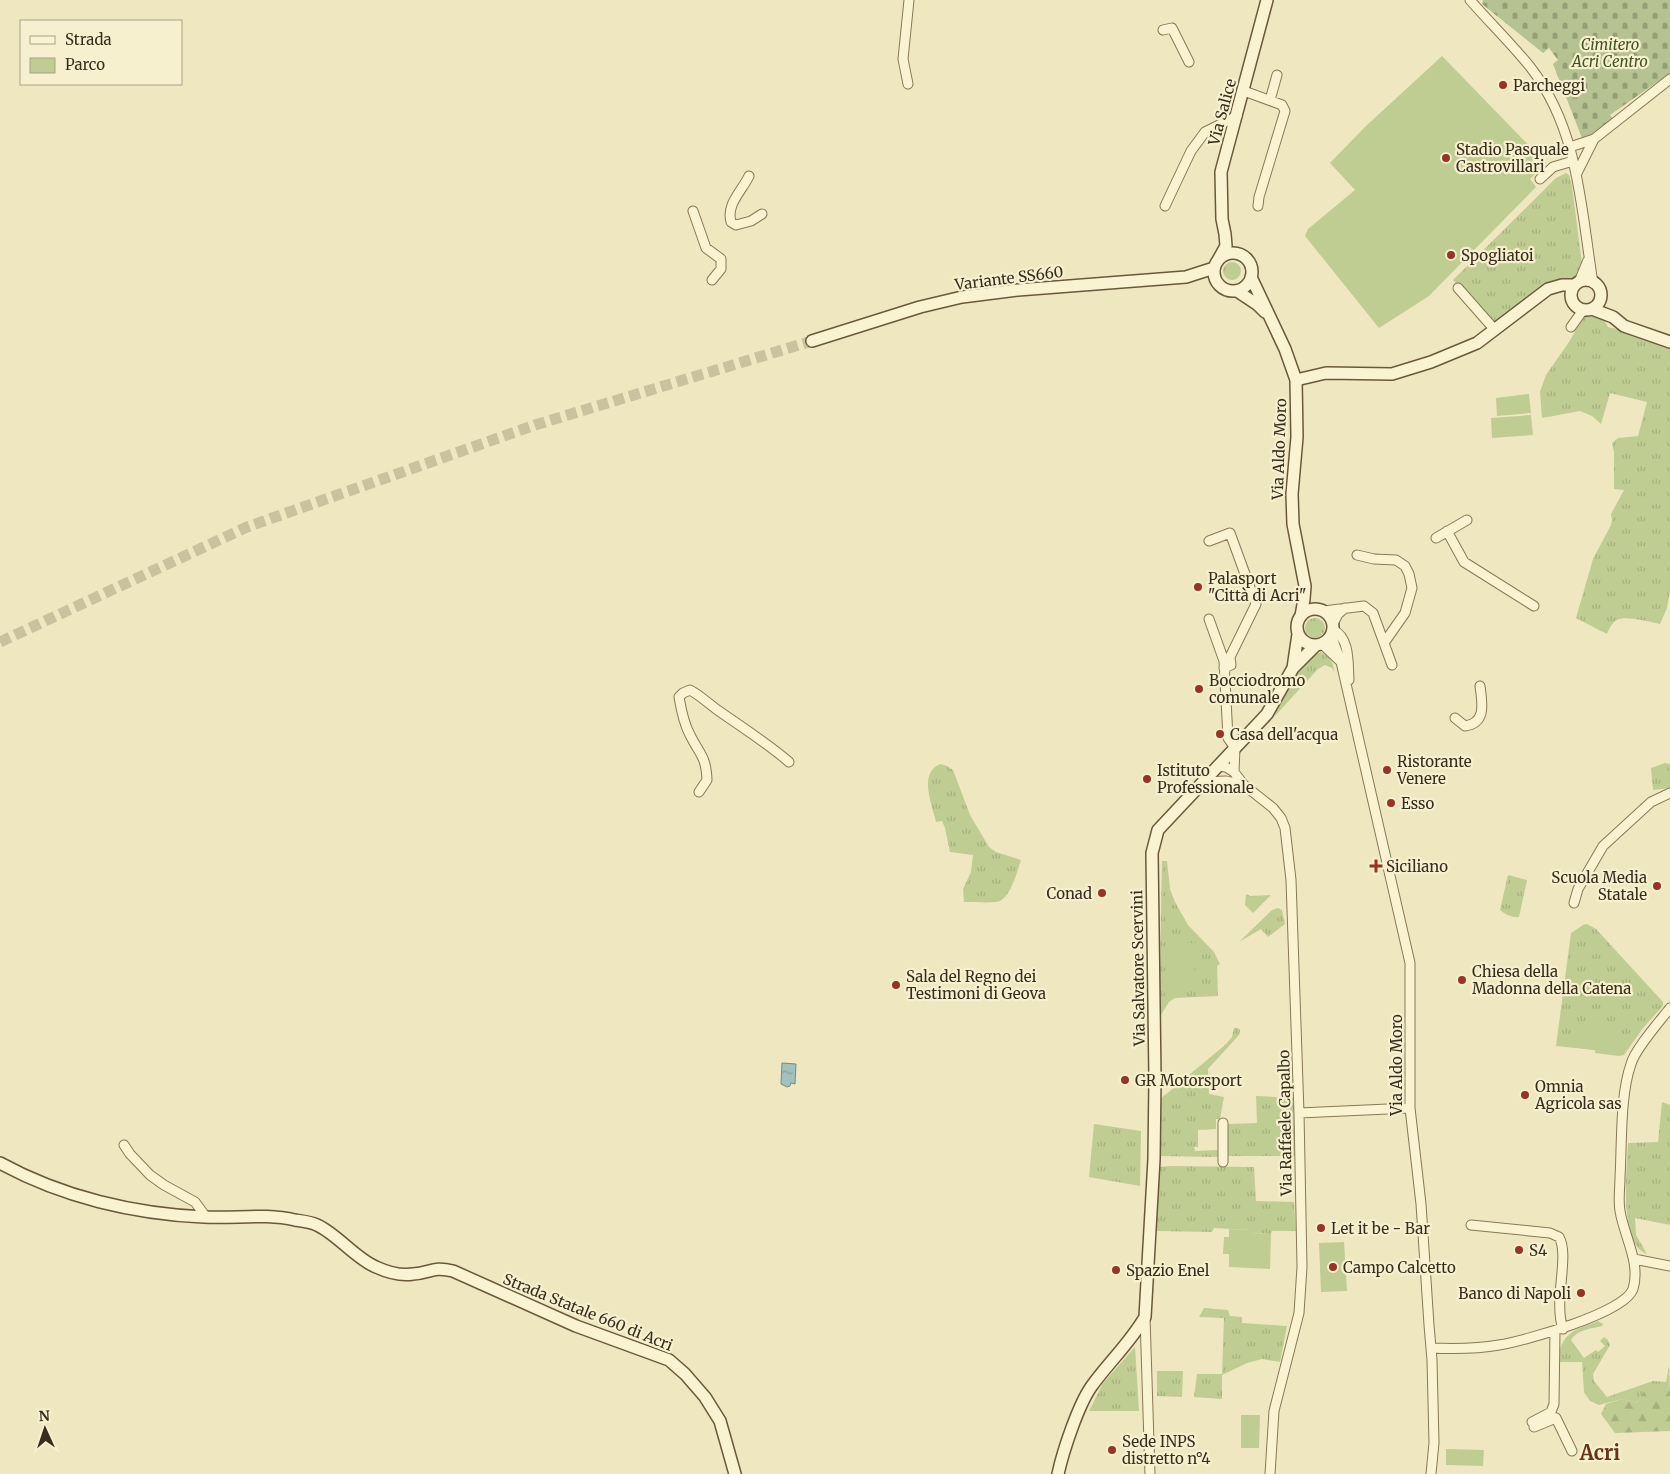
<svg xmlns="http://www.w3.org/2000/svg" width="1670" height="1474" viewBox="0 0 1670 1474" font-family="Merriweather,serif">
	<style>
		.grass { fill: url(#grass-tufts) }
		.forest { fill: url(#forest-firs) }
		.cemetery { fill: url(#cemetery-stones) }
		.park { fill: #bfcd93 }
		.water { fill: url(#water-ripples); stroke: #698f8a }
		.lines { fill: none; stroke-linecap: round; stroke-linejoin: round }
		.secondary-tunnel { stroke: #cac29e; stroke-width: 11; stroke-dasharray: 11 5.5; stroke-linecap: butt }
		.minor-casing { stroke: #887857; stroke-width: 11 }
		.secondary-casing { stroke: #6a583a; stroke-width: 14 }
		.minor { stroke: #faf3d2; stroke-width: 9 }
		.secondary { stroke: #faf3d2; stroke-width: 11 }
		.poi-dot { fill: #9a3325; stroke: #f6f0cf; stroke-width: 2 }
		.labels { text-anchor: middle; dominant-baseline: central; stroke-width: 4.5; stroke-linejoin: round; paint-order: stroke }
		.park-label { font-size: 15px; font-style: italic; fill: #415422; stroke: #f6f0cf }
		.poi-label { font-size: 15px; fill: #372d1c; stroke: #f6f0cf; text-anchor: start }
		.street-label { font-size: 15px; fill: #372d1c; stroke: #f6f0cf }
		.district-label { font-size: 20px; font-weight: bold; fill: #65341a; stroke: #f6f0cf }
	</style>
	<defs>
		<pattern id="grass-tufts" width="24" height="20" patternUnits="userSpaceOnUse" patternTransform="scale(1.25)"><rect width="24" height="20" fill="#bfcd93"/><path d="M3 7l-1-3M5 7V3M7 7l1-3M15 17l-1-3M17 17v-4M19 17l1-3" fill="none" stroke="#a5b07e"/></pattern>
		<pattern id="forest-firs" width="22" height="20" patternUnits="userSpaceOnUse" patternTransform="scale(1.25)"><rect width="22" height="20" fill="#bfcd93"/><path d="M5 1l3.5 6h-7zM16 11l3.5 6h-7z" fill="#a5b07e"/></pattern>
		<pattern id="cemetery-stones" width="16" height="16" patternUnits="userSpaceOnUse" patternTransform="scale(1.25)"><rect width="16" height="16" fill="#b6c292"/><path d="M2 7V4a2 2 0 0 1 4 0v3zM10 15v-3a2 2 0 0 1 4 0v3z" fill="#959e76"/></pattern>
		<pattern id="water-ripples" width="26" height="14" patternUnits="userSpaceOnUse" patternTransform="scale(1.25)"><rect width="26" height="14" fill="#a2c1bc"/><path d="M2 4q2-2 4 0t4 0M15 11q2-2 4 0t4 0" fill="none" stroke="#859d98"/></pattern>
	</defs>
	<rect width="100%" height="100%" fill="#efe7bf"/>
	<!-- grass -->
	<path class="grass" d="M1566,173L1569,175L1572,186L1582,264C1573,291 1564,278 1544,285C1531,291 1510,314 1498,324L1488,317L1453,280L1556,178Z
		M1223 271a9 9 0 1 1 18 0a9 9 0 1 1-18 0Z
		M1590,311C1599,312 1604,319 1608,327L1626,331L1670,347V592L1667,608L1660,624C1651,622 1628,616 1619,619C1613,621 1609,628 1607,634L1576,618L1593,559L1611,525L1612,519L1611,514L1624,490L1614,489V452L1612,443L1618,438L1638,436L1647,402L1610,393L1601,424L1592,416L1580,411L1542,418L1540,392L1546,375L1569,342L1585,314Z
		M1305 628a10 10 0 1 1 20 0a10 10 0 1 1-20 0Z
		M1321,652C1330,656 1334,663 1334,672L1332,668L1325,665L1318,669L1274,717C1283,698 1299,659 1321,652Z
		M1665,763L1670,764V788L1653,790L1651,768Z
		M940,764L947,766L953,770L970,815L989,847L996,852L1021,860C1017,871 1010,901 996,902C985,903 975,902 964,902L963,889L971,872L973,855L950,852L945,828L942,821L936,822C932,804 918,774 940,764Z
		M1162,861H1167L1170,889L1175,902L1188,925L1214,952L1220,964L1217,966L1218,996L1175,998L1169,1002L1159,1018Z
		M1508,875L1527,880L1519,917C1512,918 1505,914 1500,910Z
		M1246,894L1250,896L1271,895L1253,913L1245,905Z
		M1278,908L1282,910L1285,924L1268,937L1261,929L1239,942L1272,910Z
		M1587,924L1596,929L1663,1002V1006L1643,1028L1624,1055L1619,1056L1595,1053V1050L1556,1046L1571,933L1583,925Z
		M1234,1028H1238L1240,1030L1239,1035L1208,1069L1209,1094L1224,1097L1220,1119H1216V1129L1198,1130V1147H1194L1195,1151L1218,1150V1157L1159,1156V1100L1225,1045L1232,1037Z
		M1256,1096L1296,1098V1156H1228V1124L1257,1123Z
		M1662,1102L1670,1105V1225L1635,1218L1636,1235L1647,1254C1618,1245 1627,1167 1628,1143L1658,1142Z
		M1094,1124L1141,1131L1140,1186L1089,1177Z
		M1171,1166L1254,1167L1256,1201L1294,1202L1296,1231H1272L1271,1234L1250,1233V1230L1214,1228L1212,1232L1156,1231V1181L1159,1167Z
		M1204,1308L1228,1310L1230,1316L1242,1317V1323L1287,1326L1280,1362L1262,1359L1247,1363L1222,1375V1399L1194,1397L1197,1374H1222L1224,1318L1199,1317Z
		M1598,1321L1603,1324L1602,1326C1591,1329 1578,1329 1571,1340L1584,1358L1596,1350L1598,1352L1605,1346L1600,1341L1604,1337L1608,1340L1610,1345L1593,1374L1594,1381L1607,1397L1653,1381L1666,1382L1669,1366L1670,1391H1644L1637,1403L1622,1399L1599,1405L1590,1401L1584,1392L1582,1362H1559C1559,1334 1574,1330 1598,1321Z
		M1135,1347L1139,1411H1089L1103,1383Z
		M1157,1371H1183L1182,1397L1157,1396Z"/>
	<!-- forest -->
	<path class="forest" d="M1644,1391H1670V1431L1615,1433L1601,1414L1606,1404L1622,1399L1637,1403Z"/>
	<!-- cemetery -->
	<path class="cemetery" d="M1483,0H1670V73L1610,115L1613,119L1595,133L1582,138L1553,64L1558,60L1549,48L1543,53L1482,4Z"/>
	<!-- park -->
	<path class="park" d="M1442,56L1546,163L1530,179L1536,187L1429,296L1379,328L1305,236L1308,229L1355,190L1330,163L1366,126Z
		M1529,394L1531,413L1497,416L1496,398Z
		M1531,415L1533,435L1492,438L1491,418Z
		M1167,943H1195L1194,991H1167Z
		M1573,1023L1621,1029L1618,1053L1570,1047Z
		M1229,1229L1250,1230V1233L1271,1234L1270,1269L1229,1267V1254H1223L1224,1237H1229Z
		M1344,1242L1347,1291L1321,1292L1319,1243Z
		M1241,1415H1260L1259,1448H1241Z
		M1446,1449L1484,1450L1483,1466L1446,1465Z"/>
	<!-- water -->
	<path class="water" d="M782,1063L796,1064L795,1084L791,1083L790,1086L787,1087L781,1084Z"/>
	<g class="lines">
		<!-- secondary-tunnel -->
		<path class="secondary-tunnel" d="M0,642L247,527L535,425L812,341"/>
		<!-- minor casing -->
		<g class="minor-casing">
			<path id="minor" d="M1470,0C1490,23 1512,44 1531,68C1579,130 1581,209 1593,283
				M1163,30L1172,28L1189,62
				M908,84L903,59L909,0
				M1244,91L1282,105L1285,111L1259,197L1258,206
				M1270,100L1277,75
				M1594,139L1670,79
				M1570,147L1594,139L1576,175
				M749,176C742,191 726,204 731,222L736,225L751,221L762,214
				M1540,179L1553,167L1573,161
				M1165,206L1191,151L1205,132L1237,116
				M693,211L706,248L721,259V269L712,280
				M1579,282L1588,260
				M1458,288L1495,330
				M1571,327L1581,313L1585,310
				M1447,531L1464,562L1534,606
				M1436,538L1467,520
				M1209,541L1230,533L1256,604L1230,657L1231,665L1224,668
				M1357,555L1374,559L1396,560L1405,566L1409,574L1412,588L1405,613L1384,643
				M1324,611L1364,606L1373,613L1392,665
				M1209,619L1224,661L1228,738L1235,748L1234,772
				M1333,624L1338,614L1345,608
				M1333,630C1350,637 1348,664 1349,680
				M1331,635L1341,662L1410,963V1108L1421,1204L1429,1325L1432,1360L1434,1443L1431,1474
				M1322,644L1340,661
				M1455,718L1465,726C1487,723 1482,702 1480,686
				M1218,766L1226,767L1234,772L1244,785L1273,808L1281,818L1285,828L1291,880L1299,1113L1302,1267L1299,1313L1274,1411L1270,1474
				M1203,782L1226,781L1244,785
				M699,792L707,780C706,756 700,755 690,735C684,724 681,709 679,697L683,693L690,690C701,696 709,704 719,711C743,728 767,743 789,762
				M1574,903L1578,889L1603,846L1651,802L1670,793
				M1299,1113L1410,1108
				M124,1145L130,1154L150,1175L164,1185L195,1202L206,1217
				M1223,1162V1123
				M1471,1225L1550,1233L1559,1237C1570,1256 1553,1300 1563,1329
				M1634,1259L1670,1266
				M1145,1317L1150,1474
				M1431,1348C1454,1349 1477,1349 1499,1345C1524,1341 1625,1313 1633,1289C1641,1263 1624,1236 1620,1211C1618,1200 1620,1188 1620,1177C1622,1143 1620,1095 1631,1064C1635,1049 1660,1021 1670,1008
				M1532,1422L1551,1412L1554,1404L1555,1331
				M1534,1427L1556,1418L1572,1451"/>
		</g>
		<!-- secondary casing -->
		<g class="secondary-casing">
			<path id="secondary" d="M1214 272a19 19 0 1 1 38 0a19 19 0 1 1-38 0Z
				M1217,262L1226,246L1225,234L1222,219L1221,172L1267,0
				M1251,277L1285,349L1296,380L1297,437L1292,494L1293,524L1305,586L1304,599L1301,616
				M1571 295a15 15 0 1 1 30 0a15 15 0 1 1-30 0Z
				M1237,291L1258,305L1265,312
				M1592,309L1613,317L1624,326L1670,342
				M812,341L920,307L962,297L1018,290L1186,277L1214,268
				M1296,380L1326,373L1392,374L1431,362L1477,343L1548,289L1562,285H1575
				M1297 627a18 18 0 1 1 36 0a18 18 0 1 1-36 0Z
				M1293,668L1298,634
				M0,1163C62,1197 134,1214 204,1217C234,1219 265,1213 295,1220C302,1221 311,1222 317,1225C337,1234 356,1259 376,1267C387,1272 401,1276 413,1274C431,1273 432,1266 453,1271L576,1326L669,1360L685,1374L705,1397L720,1421L735,1474
				M1058,1474C1063,1451 1078,1406 1091,1387C1108,1363 1130,1343 1145,1317L1154,1159L1155,1079L1152,853L1158,830L1267,714L1293,668L1315,646"/>
		</g>
		<!-- minor -->
		<use href="#minor" class="minor"/>
		<!-- secondary -->
		<use href="#secondary" class="secondary"/>
	</g>
	<!-- markers -->
	<g class="poi-dot">
		<circle cx="1503" cy="85" r="5"/>
		<circle cx="1446" cy="158" r="5"/>
		<circle cx="1451" cy="255" r="5"/>
		<circle cx="1198" cy="587" r="5"/>
		<circle cx="1199" cy="689" r="5"/>
		<circle cx="1220" cy="734" r="5"/>
		<circle cx="1387" cy="770" r="5"/>
		<circle cx="1147" cy="779" r="5"/>
		<circle cx="1391" cy="803" r="5"/>
		<path d="M1373.5 858.5h5v5h5v5h-5v5h-5v-5h-5v-5h5z"/>
		<circle cx="1657" cy="886" r="5"/>
		<circle cx="1102" cy="893" r="5"/>
		<circle cx="1462" cy="980" r="5"/>
		<circle cx="896" cy="985" r="5"/>
		<circle cx="1125" cy="1080" r="5"/>
		<circle cx="1525" cy="1095" r="5"/>
		<circle cx="1321" cy="1228" r="5"/>
		<circle cx="1519" cy="1250" r="5"/>
		<circle cx="1333" cy="1267" r="5"/>
		<circle cx="1116" cy="1270" r="5"/>
		<circle cx="1581" cy="1293" r="5"/>
		<circle cx="1112" cy="1450" r="5"/>
	</g>
	<g class="labels">
		<!-- park labels -->
		<g class="park-label">
			<text x="1610" y="44">Cimitero<tspan x="1610" dy="17">Acri Centro</tspan></text>
		</g>
		<!-- poi labels -->
		<g class="poi-label">
			<text x="1513" y="85">Parcheggi</text>
			<text x="1456" y="149">Stadio Pasquale<tspan x="1456" dy="17">Castrovillari</tspan></text>
			<text x="1461" y="255">Spogliatoi</text>
			<text x="1208" y="578">Palasport<tspan x="1208" dy="17">"Città di Acri"</tspan></text>
			<text x="1209" y="680">Bocciodromo<tspan x="1209" dy="17">comunale</tspan></text>
			<text x="1230" y="734">Casa dell'acqua</text>
			<text x="1397" y="761">Ristorante<tspan x="1397" dy="17">Venere</tspan></text>
			<text x="1157" y="770">Istituto<tspan x="1157" dy="17">Professionale</tspan></text>
			<text x="1401" y="803">Esso</text>
			<text x="1386" y="866">Siciliano</text>
			<text x="1647" y="877" text-anchor="end">Scuola Media<tspan x="1647" dy="17">Statale</tspan></text>
			<text x="1092" y="893" text-anchor="end">Conad</text>
			<text x="1472" y="971">Chiesa della<tspan x="1472" dy="17">Madonna della Catena</tspan></text>
			<text x="906" y="976">Sala del Regno dei<tspan x="906" dy="17">Testimoni di Geova</tspan></text>
			<text x="1135" y="1080">GR Motorsport</text>
			<text x="1535" y="1086">Omnia<tspan x="1535" dy="17">Agricola sas</tspan></text>
			<text x="1331" y="1228">Let it be - Bar</text>
			<text x="1529" y="1250">S4</text>
			<text x="1343" y="1267">Campo Calcetto</text>
			<text x="1126" y="1270">Spazio Enel</text>
			<text x="1571" y="1293" text-anchor="end">Banco di Napoli</text>
			<text x="1122" y="1441">Sede INPS<tspan x="1122" dy="17">distretto n°4</tspan></text>
		</g>
		<!-- street labels -->
		<g class="street-label">
			<text transform="translate(1222 112) rotate(-75)">Via Salice</text>
			<text transform="translate(1009 278) rotate(-7)">Variante SS660</text>
			<text transform="translate(1279 449) rotate(-88)">Via Aldo Moro</text>
			<text transform="translate(1138 968) rotate(-91)">Via Salvatore Scervini</text>
			<text transform="translate(1396 1065) rotate(-90)">Via Aldo Moro</text>
			<text transform="translate(1285 1123) rotate(-91)">Via Raffaele Capalbo</text>
			<text transform="translate(588 1312) rotate(22)">Strada Statale 660 di Acri</text>
		</g>
		<!-- district labels -->
		<g class="district-label">
			<text x="1600" y="1452">Acri</text>
		</g>
	</g>
	<!-- legend -->
	<rect x="20" y="20" width="162" height="65" fill="#f6f0cf" stroke="#aaa287"/>
	<rect x="30" y="36" width="25" height="8" fill="#faf3d2" stroke="#aaa287"/>
	<text x="65" y="45" font-size="15" fill="#372d1c">Strada</text>
	<rect x="30" y="58" width="25" height="15" fill="#bfcd93" stroke="#aaa287"/>
	<text x="65" y="70" font-size="15" fill="#372d1c">Parco</text>
	<!-- north arrow -->
	<g transform="translate(45 1429) rotate(357)" stroke="#f6f0cf" stroke-width="4" paint-order="stroke">
	<path d="M0-4L9 19L0 12L-9 19Z" fill="#372d1c"/>
	<text y="-8" font-size="14" font-weight="bold" text-anchor="middle" fill="#372d1c">N</text>
	</g>
</svg>
